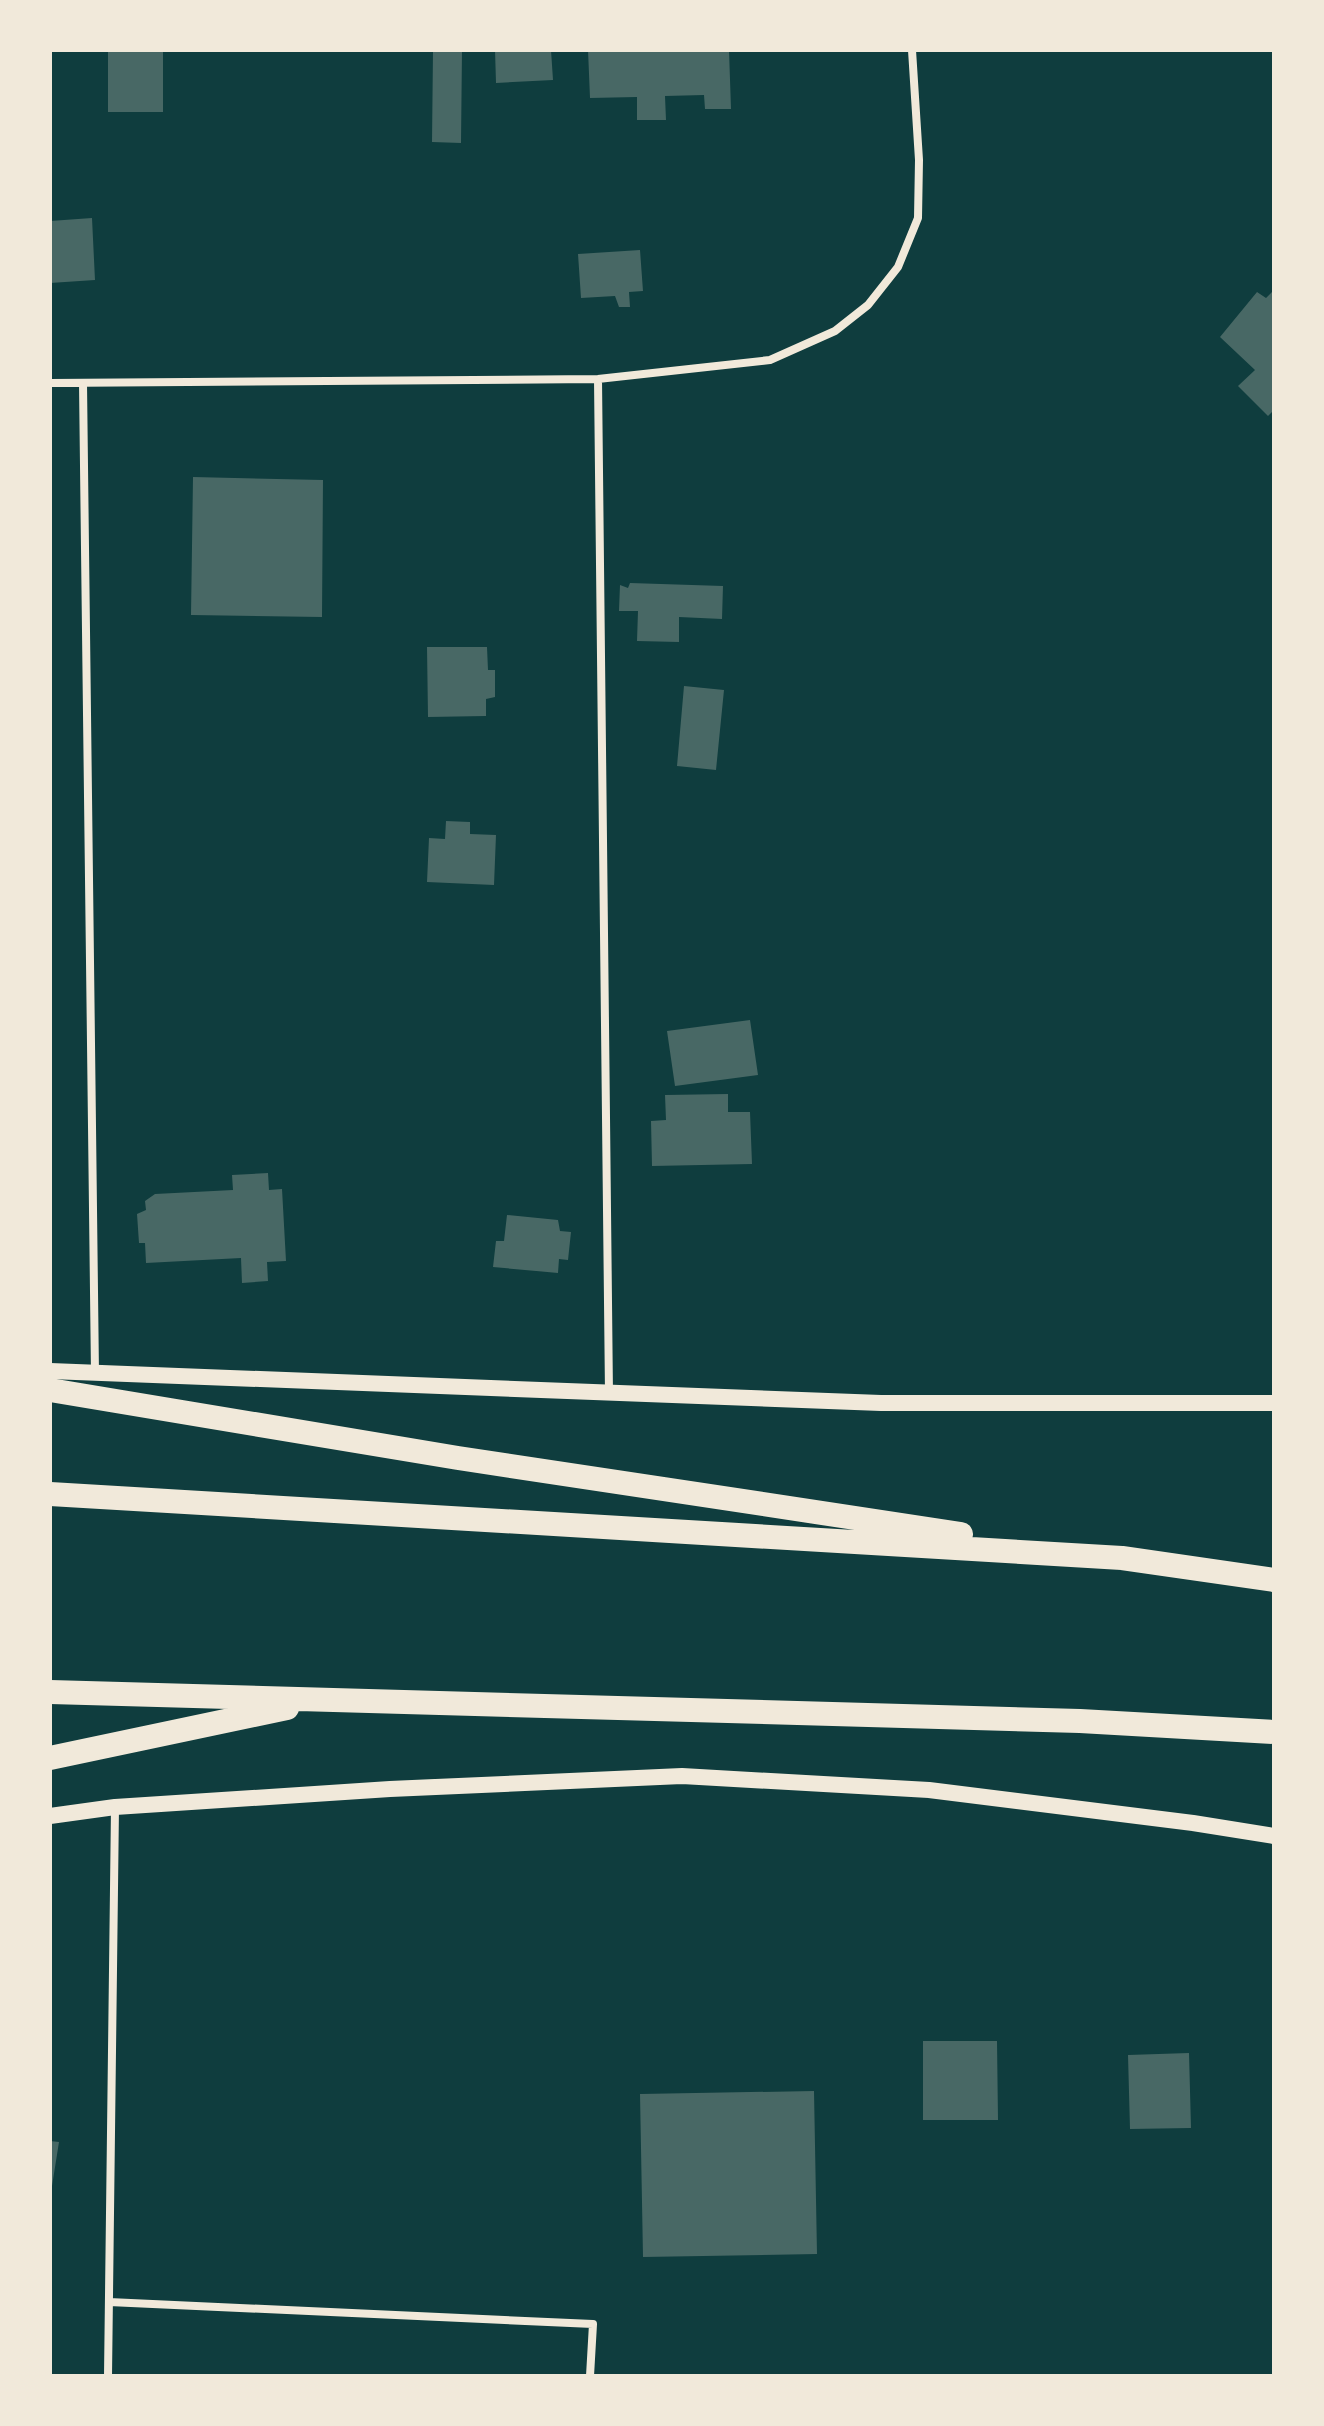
<svg xmlns="http://www.w3.org/2000/svg" width="1324" height="2426" viewBox="0 0 1324 2426" font-family="Raleway,sans-serif">
	<style>
		.building { fill: #486865 }
		.lines { fill: none; stroke-linecap: round; stroke-linejoin: round }
		.minor { stroke: #f1e9da; stroke-width: 8 }
		.secondary { stroke: #f1e9da; stroke-width: 16 }
		.motorway { stroke: #f1e9da; stroke-width: 24 }
	</style>
	<rect width="100%" height="100%" fill="#0f3d3e"/>
	<!-- building -->
	<path class="building" d="M108,50H163V112H108Z
		M433,50H462L461,143L432,142Z
		M495,50H551L553,80L496,83Z
		M588,50H729L731,109H705L704,95L665,96L666,120H637V97L590,98Z
		M92,218L95,280L50,283V221Z
		M640,250L643,291L629,292L630,307H619L615,296L581,298L578,254Z
		M1274,290V410L1268,416L1238,386L1255,370L1220,337L1257,292L1266,298Z
		M193,477L323,480L322,617L191,615Z
		M630,583L723,586L722,619L679,617V642L637,641L638,611H619L620,585L628,588Z
		M427,647H487L488,670H495V697L486,699V716L428,717Z
		M684,686L724,690L716,770L677,766Z
		M446,821L470,822V834L496,835L494,885L427,882L429,838L445,839Z
		M750,1020L758,1075L675,1086L667,1031Z
		M728,1094V1112H750L752,1164L652,1166L651,1121L666,1120L665,1095Z
		M268,1173L269,1190L282,1189L286,1261L267,1262L268,1281L242,1283L241,1258L146,1263L145,1243H139L137,1214L146,1210L145,1201L155,1194L233,1190L232,1175Z
		M507,1215L558,1220L560,1231L571,1232L568,1260L559,1259L558,1273L493,1267L496,1241H504Z
		M923,2041H997L998,2120H923Z
		M1189,2053L1191,2128L1130,2129L1128,2055Z
		M814,2091L817,2254L643,2257L640,2094Z
		M50,2141L59,2142L52,2186H50Z"/>
	<g class="lines">
		<!-- minor -->
		<path class="minor" d="M598,379L609,1394
			M50,383L598,379L770,360L835,331L868,305L898,267L918,218L919,160L912,50
			M83,383L95,1374
			M109,2302L593,2324L590,2376
			M108,2376L115,1807"/>
		<!-- secondary -->
		<path class="secondary" d="M50,1371L881,1403H1274
			M50,1816L115,1807L390,1789L682,1776L929,1790L1193,1823L1274,1836"/>
		<!-- motorway -->
		<path class="motorway" d="M50,1390L458,1458L961,1534
			M50,1494L1122,1558L1274,1580
			M50,1692L1080,1721L1274,1732
			M50,1758L287,1708"/>
	</g>
	<!-- border -->
	<rect width="1324" height="2426" fill="none" stroke="#f1e9da" stroke-width="104"/>
</svg>
